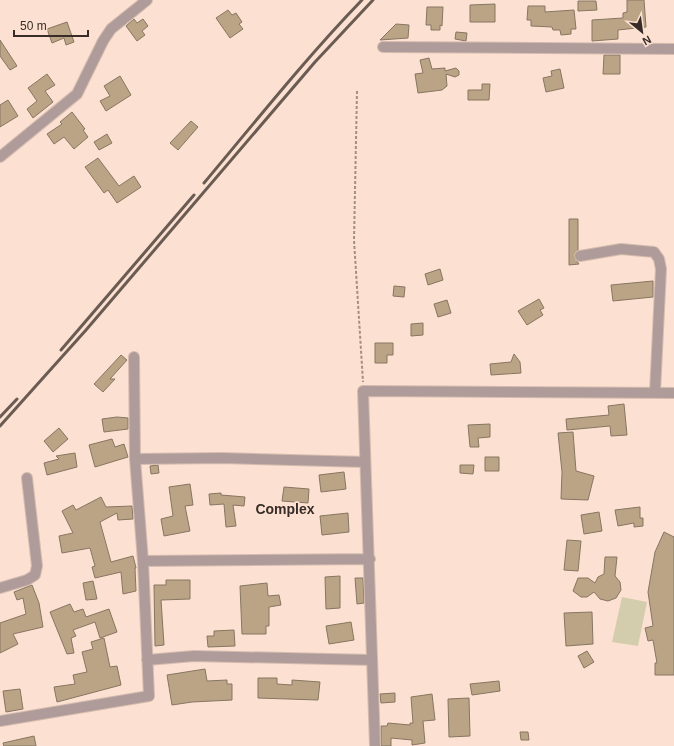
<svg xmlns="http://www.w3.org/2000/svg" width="674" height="746" viewBox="0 0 674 746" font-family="Arial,sans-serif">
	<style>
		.green { fill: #d3cdad }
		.building { fill: #bba486; stroke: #867661 }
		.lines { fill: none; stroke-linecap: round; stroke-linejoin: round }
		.minor-casing { stroke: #d5bcaf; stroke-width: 12 }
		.path { stroke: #a38e84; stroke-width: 2; stroke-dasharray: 3 2; stroke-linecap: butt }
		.minor { stroke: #af9c9a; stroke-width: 10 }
		.rail { stroke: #6a5b53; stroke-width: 3 }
		.labels { text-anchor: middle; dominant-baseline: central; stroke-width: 3.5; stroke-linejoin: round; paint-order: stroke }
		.quarter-label { font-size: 14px; font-weight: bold; fill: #372c27; stroke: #fce0d1 }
	</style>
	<rect width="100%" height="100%" fill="#fce0d1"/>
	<!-- green -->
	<path class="green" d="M622,597L647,602L638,646L612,642Z"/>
	<!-- building -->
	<path class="building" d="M627,0H644L646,27L618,30V39L592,41V20L623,18V13L627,12Z
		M578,1H596L597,10L578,11Z
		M495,4V22H470V5Z
		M528,6H545V12L574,10L576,29H571V34L561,35L560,30H553L552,27L531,26V20H527Z
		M427,7H443L442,26L440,25V30H431V25H426Z
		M228,10L232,15L236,13L242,22L239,24L243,29L230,38L216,18Z
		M134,19L137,23L143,19L148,26L142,31L145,35L137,41L126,26Z
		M67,22L74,42L66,45L64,38L52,43L47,29Z
		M396,24L409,25L408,38L380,40Z
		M456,32L467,33L466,41L455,39Z
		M0,40L17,66L10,70L0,56Z
		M604,55H620V74H603Z
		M429,58L432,69L445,68V71L456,68L459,71V75L455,77L446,74L447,86L442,90L418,93L415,74L423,73L420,60Z
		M560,69L564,88L546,92L543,78L552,76L551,71Z
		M47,74L55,85L45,91L53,102L33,118L27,109L37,101L28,88Z
		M120,76L131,95L106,111L100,101L110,96L104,86Z
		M482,84H490L489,100H468V90H482Z
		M8,100L18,116L0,127V105Z
		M72,112L85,129L83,130L88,137L74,149L64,137L54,144L47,134L62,124L60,122Z
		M191,121L198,127L178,150L170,143Z
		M107,134L112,143L99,150L94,142Z
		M98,158L119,186L134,176L141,187L117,203L108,190L104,193L85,167Z
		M569,219H578V250L574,257L579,264L569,265Z
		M440,269L443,280L428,285L425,274Z
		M653,281V297L613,301L611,285Z
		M394,286L405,287L404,297L393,296Z
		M539,299L544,308L540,310L543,315L527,325L518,311Z
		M447,300L451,313L438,317L434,304Z
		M423,323V335L411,336V324Z
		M375,343H393V355H387V363H375Z
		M514,354L520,362L521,373L491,375L490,364L511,362Z
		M121,355L127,360L110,379H115L103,392L94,384Z
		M624,404L627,435L611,436L610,426L567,430L566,419L609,415L608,406Z
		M117,417L128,418V429L104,432L102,419Z
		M490,424V437L478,438L479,447H470L468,425Z
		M59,428L68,439L53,452L44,441Z
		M573,432L576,471L594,476L588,500L561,499L562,472L558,433Z
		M112,439L115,447L124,444L128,457L95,467L89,445Z
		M75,453L77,467L47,475L44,463L59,459L56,456Z
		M485,457H499V471H485Z
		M158,465L159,473L151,474L150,466Z
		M460,465H474L473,474L460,473Z
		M344,472L346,489L321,492L319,475Z
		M190,484L193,505L185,506L190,531L164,536L161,519L173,516L169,487Z
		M284,487L309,489L308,503L282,501Z
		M221,493V495L245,497L244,506L233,505L236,526L226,527L224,504L210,505L209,494Z
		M101,497L106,507L132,506L133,519L118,520L117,513L100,522L111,562L133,556L136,568H135L136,591L123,594L121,572L95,578L92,567L95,566L90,548L62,553L59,536L73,533L62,511L73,505L76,510Z
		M640,507V518H643V526L634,527V523L618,526L615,510Z
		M599,512L602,531L584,534L581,515Z
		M348,513L349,532L322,535L320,516Z
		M664,532L674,537V675H655V663H657L653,640L648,641L645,628L653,626L648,592L655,552Z
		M567,540L581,541L578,571L564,570Z
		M605,557H617L615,576L620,582L621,590L616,598L608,601L600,599L594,592L587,597H581L573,591L578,578H588L595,583L598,577L604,574Z
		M340,576V608L326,609L325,577Z
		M355,578H363L364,603L357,604Z
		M166,580H190V599L161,600L164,645L155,646L154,585H166Z
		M93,581L97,599L86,600L83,583Z
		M267,583L268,596L279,595L281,605L269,607V626H266V634H242L240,586Z
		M32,585L39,603L43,627L13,634L18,644L0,653V623L26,614L23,598L17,600L14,592Z
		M70,604L74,612L83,609L86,617L109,609L117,632L100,638L95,622L73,630L76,636L71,638L74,653L67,654L50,612Z
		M592,612L593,644L566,646L564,613Z
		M351,622L354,640L329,644L326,626Z
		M234,630L235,646L208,647L207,636H214V631Z
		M104,638L110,667L117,666L121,685L57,702L54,687L75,684L73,675L87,672L82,652L93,649L91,642Z
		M587,651L594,662L584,668L578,656Z
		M205,669L207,681L227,680V684H232V700L192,702L172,705L167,675Z
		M258,678H277V684L292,685V680L320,682L318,700L258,698Z
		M499,681L500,691L472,695L470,684Z
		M20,689L23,709L6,712L3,691Z
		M395,693V702L381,703L380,694Z
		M432,694L435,720L423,721L425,743L412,745V740L391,738V746H381V726H387L388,723L410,725V723H413L411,697Z
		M469,698L470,736L449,737L448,699Z
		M520,732H528L529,740H521Z
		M34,736L36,746H4L3,743Z"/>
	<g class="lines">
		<!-- minor casing -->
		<g class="minor-casing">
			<path id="minor" d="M383,47L674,49
				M0,157L77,94L103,41L111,29L147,0
				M580,256L621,249L654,252L659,259L661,269L655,392
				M135,459L221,458L365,462
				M143,561L370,559
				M0,588L27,580L35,575L37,566L27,478
				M147,660L194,656L372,660
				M0,721L149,696L143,561L135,459L134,357
				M375,746L363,391L674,393"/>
		</g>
		<!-- path -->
		<path class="path" d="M357,91L354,240L363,382"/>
		<!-- minor -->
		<use href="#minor" class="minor"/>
		<!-- rail -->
		<path class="rail" d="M204,183C256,121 306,58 362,0
			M61,350L194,195
			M0,417L17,399
			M0,426L86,330L315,62L373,0"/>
	</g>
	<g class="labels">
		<!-- quarter labels -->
		<g class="quarter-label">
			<text x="285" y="509">Complex</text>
		</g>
	</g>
	<!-- north arrow -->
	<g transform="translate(642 32) rotate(151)" stroke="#fce0d1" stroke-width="3" paint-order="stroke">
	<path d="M0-3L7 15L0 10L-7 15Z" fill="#372c27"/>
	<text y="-6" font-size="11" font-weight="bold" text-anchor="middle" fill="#372c27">N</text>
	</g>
	<!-- scale -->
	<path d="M14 30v6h74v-6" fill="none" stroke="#372c27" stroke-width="2"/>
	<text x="20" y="30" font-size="12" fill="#372c27" stroke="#fce0d1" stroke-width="3" paint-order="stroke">50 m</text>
</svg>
